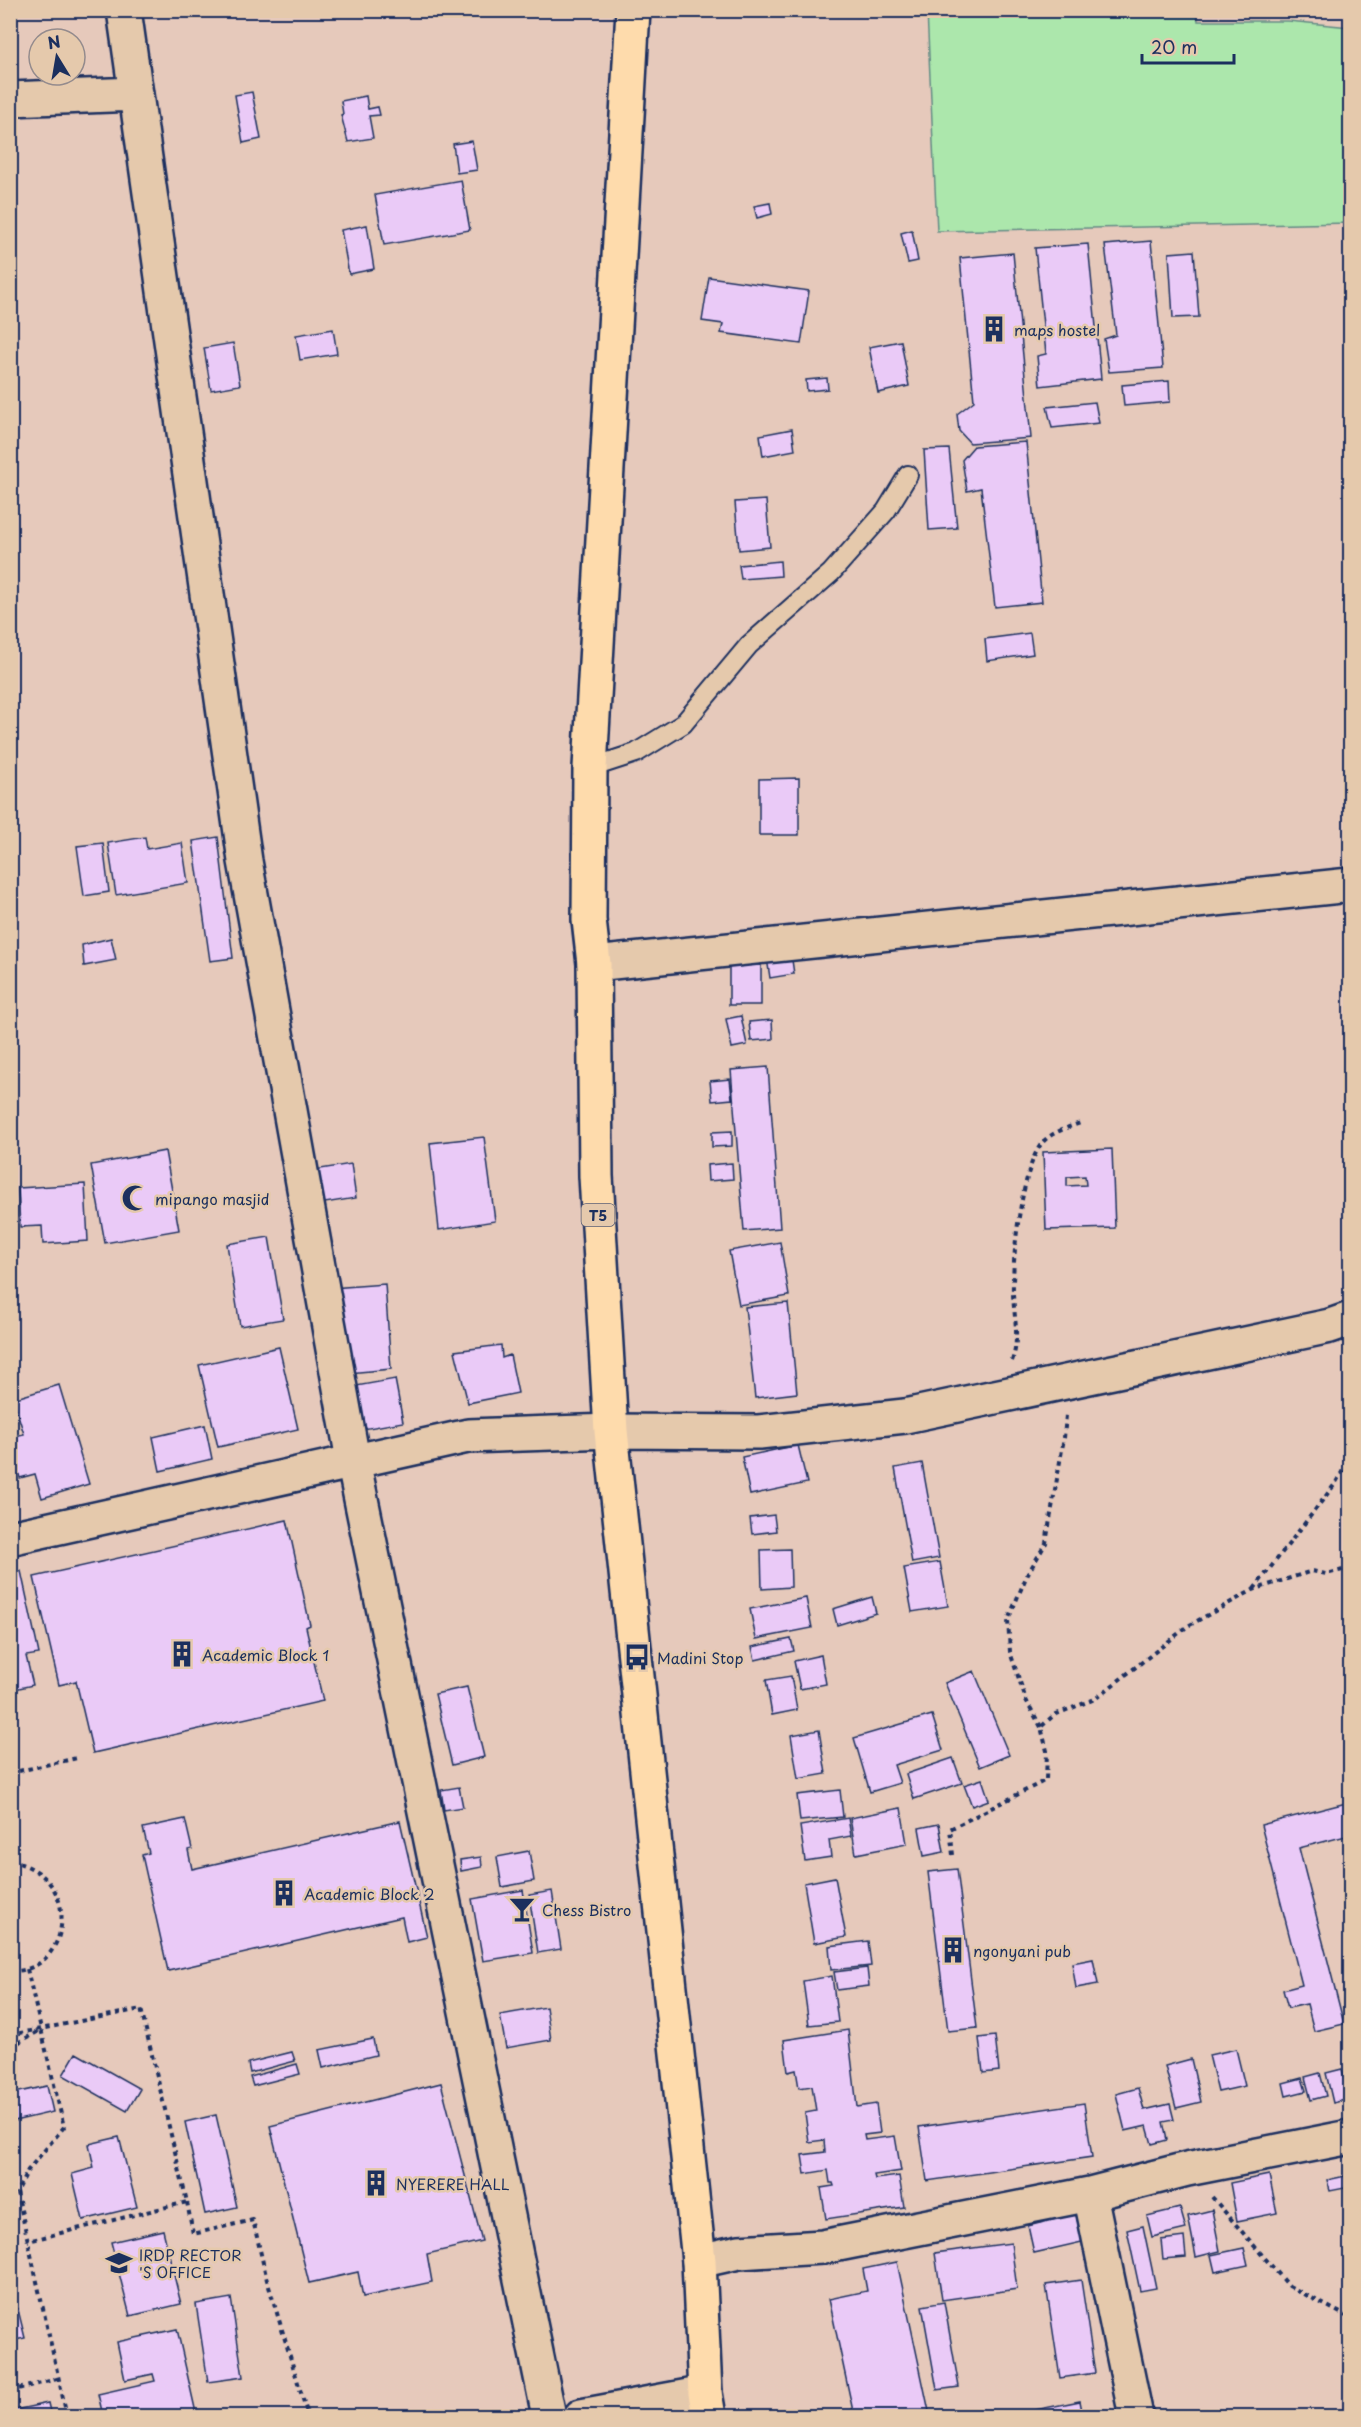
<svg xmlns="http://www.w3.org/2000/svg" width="1361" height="2427" viewBox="0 0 1361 2427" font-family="'Playpen Sans',sans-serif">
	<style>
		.green { fill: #ace7ac; stroke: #648b85; stroke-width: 1.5 }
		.building { fill: #eacaf7; stroke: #1b2f5e; stroke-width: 1.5; fill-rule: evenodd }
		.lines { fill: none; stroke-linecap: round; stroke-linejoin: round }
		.lane-casing { stroke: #1b2f5e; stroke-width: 22 }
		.street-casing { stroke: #1b2f5e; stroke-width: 38 }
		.highway-casing { stroke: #1b2f5e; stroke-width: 38 }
		.path { stroke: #1b2f5e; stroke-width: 4; stroke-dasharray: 4.5 4.5; stroke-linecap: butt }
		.lane { stroke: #e5c9ac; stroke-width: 18 }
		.street { stroke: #e5c9ac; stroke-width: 33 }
		.highway { stroke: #fedbac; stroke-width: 33 }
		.labels { text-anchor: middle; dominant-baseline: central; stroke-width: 5; stroke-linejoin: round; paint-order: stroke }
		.shield { fill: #e5c9ac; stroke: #585d75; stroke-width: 1.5 }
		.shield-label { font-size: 14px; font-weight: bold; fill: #1b2f5e }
		.poi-label { font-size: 15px; fill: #1b2f5e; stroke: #e5c9ac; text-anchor: start }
	</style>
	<rect width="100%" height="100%" fill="#e6c9bb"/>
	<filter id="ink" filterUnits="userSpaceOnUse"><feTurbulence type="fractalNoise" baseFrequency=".0167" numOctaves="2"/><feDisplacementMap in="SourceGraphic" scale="12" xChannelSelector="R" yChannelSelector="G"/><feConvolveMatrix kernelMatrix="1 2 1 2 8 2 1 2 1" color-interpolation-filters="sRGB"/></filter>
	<g filter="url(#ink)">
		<!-- green -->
		<path class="green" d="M1197,10L1198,21H1288L1350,27V223L937,231L927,11Z"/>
		<!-- building -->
		<path class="building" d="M252,92L261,139L243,143L235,95Z
			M366,96L368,109L378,107L380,115L369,116L373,138L348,142L341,115L343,114L341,101Z
			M472,141L477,170L457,173L453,144Z
			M461,180L470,230L384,245L375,195Z
			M770,203L772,214L757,218L754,206Z
			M367,225L374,269L349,274L341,230Z
			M912,230L918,261L908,263L901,233Z
			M1151,241L1163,368L1109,372L1104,339L1116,335L1105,245Z
			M1088,244L1101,379L1040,386L1037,356L1046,354L1035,248Z
			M1194,251L1199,317L1173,318L1169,253Z
			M1013,253L1031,438L970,443L959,431L957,414L974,401L960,258Z
			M709,277L809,291L801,344L721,333L723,324L702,321Z
			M333,329L337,354L300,360L296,335Z
			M901,341L909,386L878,393L869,347Z
			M233,343L240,385L211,390L204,348Z
			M827,378L828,389L807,391L806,380Z
			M1169,381L1170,402L1124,406L1122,385Z
			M1095,402L1099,423L1052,428L1047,407Z
			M792,429L795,450L763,456L760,435Z
			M1026,442L1042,602L995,607L981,488L967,491L962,460L974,446Z
			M949,449L957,528L929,530L924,450Z
			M766,500L770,547L739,550L735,502Z
			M780,561L781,576L741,579L739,565Z
			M1030,633L1033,654L987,661L985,639Z
			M799,778V835H759V779Z
			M145,837L147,849L182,843L188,883L116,895L108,843Z
			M218,837L233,958L210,961L193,841Z
			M103,843L109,892L84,896L77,846Z
			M111,938L116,960L84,966L82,945Z
			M791,953L794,974L770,978L767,958Z
			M729,965H761V1005H729Z
			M741,1016L747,1045L732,1048L726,1019Z
			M772,1020L773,1039L751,1041L749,1022Z
			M768,1067L780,1228L744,1231L731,1070Z
			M730,1079L732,1099L712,1101L710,1081Z
			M732,1131V1146L712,1147V1132Z
			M484,1137L495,1221L439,1230L430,1143Z
			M1112,1149L1115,1228L1046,1230L1043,1152ZM1085,1176L1086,1185L1067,1186V1177Z
			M165,1151L179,1230L105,1243L91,1165Z
			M732,1163L733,1179L708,1181L707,1165Z
			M351,1164L356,1198L319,1204L314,1170Z
			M85,1184L88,1241L43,1244L42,1226L20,1227L18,1188Z
			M269,1237L283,1319L240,1326L227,1244Z
			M780,1242L789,1296L739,1305L729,1251Z
			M385,1284L391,1369L338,1374L331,1288Z
			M788,1303L797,1393L755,1398L745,1307Z
			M501,1345L502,1358L510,1355L518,1393L468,1403L455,1351Z
			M279,1347L298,1429L218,1447L199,1365Z
			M395,1379L403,1422L352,1431L345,1388Z
			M59,1385L89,1484L42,1498L35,1474L20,1478L10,1446V1437L24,1434L13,1399Z
			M205,1425L212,1459L160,1471L153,1437Z
			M798,1445L807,1483L750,1495L742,1457Z
			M922,1463L939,1558L912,1563L895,1468Z
			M774,1515L776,1531L752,1534L750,1518Z
			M287,1520L310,1625L306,1627L323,1701L93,1753L76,1681L59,1685L34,1577Z
			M790,1549L791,1587L762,1589L761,1550Z
			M940,1562L948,1606L912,1612L904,1568Z
			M21,1571L39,1654L26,1656L33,1685L10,1690V1573Z
			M872,1597L876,1613L837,1625L833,1609Z
			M806,1598L812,1628L756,1639L750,1609Z
			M791,1639L794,1651L755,1660L752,1647Z
			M821,1655L826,1684L800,1689L794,1661Z
			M974,1671L1009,1755L980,1767L945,1683Z
			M791,1676L797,1710L772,1715L766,1680Z
			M467,1687L484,1757L452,1765L435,1694Z
			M932,1715L943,1750L894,1765L900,1783L870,1792L854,1738Z
			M819,1730L826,1774L798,1779L791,1735Z
			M953,1758L962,1783L914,1799L906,1774Z
			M982,1779L989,1800L972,1806L964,1785Z
			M459,1787L463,1807L444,1810L441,1790Z
			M840,1790L843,1817L800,1821L797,1795Z
			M1350,1802V1835L1299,1848L1344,2024L1314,2031L1307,2004L1288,2008L1283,1990L1302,1985L1261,1825Z
			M901,1808L907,1844L856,1854L850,1818Z
			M848,1818L851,1836L829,1840L831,1857L805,1861L800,1826Z
			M185,1819L192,1849L188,1850L192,1869L400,1821L427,1937L407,1942L402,1917L168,1971L142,1855L149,1853L143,1828Z
			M939,1824L944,1852L924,1856L919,1828Z
			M529,1851L534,1881L502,1887L497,1857Z
			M481,1857L482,1867L461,1871L460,1860Z
			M957,1869L977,2028L948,2031L928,1872Z
			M835,1877L846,1937L814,1943L804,1883Z
			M523,1890L533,1953L483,1961L472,1899Z
			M552,1891L561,1949L538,1953L529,1895Z
			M868,1941L871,1966L831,1970L829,1946Z
			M1093,1959L1098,1984L1076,1988L1072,1963Z
			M867,1968L869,1986L837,1990L834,1972Z
			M832,1976L838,2022L809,2025L803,1981Z
			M546,2007L551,2040L506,2048L500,2015Z
			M848,2030L857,2107L876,2104L880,2133L864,2135L865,2140L895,2136L901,2171L874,2175L875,2179L899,2176L904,2207L826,2219L821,2188L834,2186L833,2183H830L828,2170L805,2174L802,2155L825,2152L824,2140L809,2142L805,2113L816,2111L812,2086L799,2088L796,2070L788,2072L784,2040Z
			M995,2036L999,2071L983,2073L979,2038Z
			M373,2039L376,2055L323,2068L319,2050Z
			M1236,2049L1245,2086L1218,2092L1209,2055Z
			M292,2052L295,2061L250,2073L248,2063Z
			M76,2053L140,2089L127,2111L63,2075Z
			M1191,2059L1201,2102L1176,2108L1165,2066Z
			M297,2064L300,2074L253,2086L250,2077Z
			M1342,2069L1349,2099L1333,2103L1326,2073Z
			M1320,2073L1326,2096L1311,2100L1305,2077Z
			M1302,2078L1306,2091L1286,2096L1283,2083Z
			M441,2083L482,2241L427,2254L432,2282L363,2297L358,2272L309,2283L270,2126Z
			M47,2086L53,2112L10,2122V2094Z
			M1138,2088L1144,2110L1170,2104L1174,2120L1163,2122L1167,2140L1152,2144L1147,2126L1125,2131L1116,2094Z
			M1084,2103L1092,2157L927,2181L919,2127Z
			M216,2115L237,2207L205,2214L185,2122Z
			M119,2137L137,2207L83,2220L72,2174L94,2168L89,2144Z
			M1269,2175L1277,2213L1237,2221L1230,2183Z
			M1350,2175V2187L1330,2191L1327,2180Z
			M1180,2208L1186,2229L1152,2237L1147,2216Z
			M1212,2210L1220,2251L1196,2257L1188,2216Z
			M1076,2214L1082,2242L1034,2253L1028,2226Z
			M1143,2226L1156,2288L1140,2291L1127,2230Z
			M163,2230L181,2304L130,2316L111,2242Z
			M1184,2237L1186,2257L1163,2259L1161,2240Z
			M1011,2243L1017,2289L942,2300L935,2253Z
			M1244,2248L1248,2265L1215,2272L1211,2255Z
			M897,2262L930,2416H854L829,2299L867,2291L863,2269Z
			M10,2277L25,2338L10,2341Z
			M1081,2280L1095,2373L1060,2378L1046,2285Z
			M231,2298L243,2377L208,2382L196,2304Z
			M944,2302L959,2387L937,2390L922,2306Z
			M177,2329L196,2413L183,2416H103L98,2394L155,2381L153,2374L125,2380L117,2342Z
			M1080,2401L1083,2416H1037L1035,2410Z
			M48,2403L51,2416H10V2411Z"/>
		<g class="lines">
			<!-- lane casing -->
			<g class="lane-casing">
				<path id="lane" d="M590,768L636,753L683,724L749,645L831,573L886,511L908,475"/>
			</g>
			<!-- street casing -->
			<g class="street-casing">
				<path id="street" d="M124,10L245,861L353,1460L549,2416
					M10,99L136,94
					M594,964L1350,885
					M10,1538L468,1436L611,1431L759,1432L905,1416L1330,1326L1350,1319
					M1090,2194L1136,2416
					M699,2261L739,2252L823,2247L1090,2194L1187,2169L1350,2137
					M581,2416L705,2393"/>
			</g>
			<!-- highway casing -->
			<g class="highway-casing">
				<path id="highway" d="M633,10L590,768L589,920L594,964L596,1176L611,1431L699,2261L705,2393L709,2416"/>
			</g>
			<!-- path -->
			<path class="path" d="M1012,1361C1020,1338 1014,1317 1013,1294C1012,1259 1021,1169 1042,1143C1051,1132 1070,1127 1083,1122
				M1254,1589L1335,1484L1350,1458
				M1041,1727L1026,1700L1010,1652L1008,1620L1027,1575L1046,1543L1064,1438L1066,1415
				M10,1773L77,1758
				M953,1855L950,1829L1046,1780L1047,1751L1041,1727L1054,1715L1095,1699L1188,1626L1253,1590L1312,1571L1326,1574L1343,1570L1350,1565
				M10,1861C86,1875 71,1974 10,1971
				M27,1969L64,2127L28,2170L17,2192L67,2416
				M10,2035L141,2009L187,2202L28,2241
				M10,2047L41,2030
				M10,2194L17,2192
				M1212,2197L1289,2286L1350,2318
				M187,2202L193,2234L253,2220L267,2280L308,2416
				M10,2391L57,2379"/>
			<!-- lane -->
			<use href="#lane" class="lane"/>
			<!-- street -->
			<use href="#street" class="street"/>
			<!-- highway -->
			<use href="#highway" class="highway"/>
		</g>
	</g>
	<!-- icons -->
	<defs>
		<g id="building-bare" transform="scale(2.07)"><path d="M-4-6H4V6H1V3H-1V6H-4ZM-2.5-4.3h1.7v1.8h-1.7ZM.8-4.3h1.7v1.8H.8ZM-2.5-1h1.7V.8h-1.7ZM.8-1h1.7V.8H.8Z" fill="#1b2f5e" stroke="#e5c9ac" stroke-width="2.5" paint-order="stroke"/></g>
		<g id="mosque-bare" transform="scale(2.07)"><path d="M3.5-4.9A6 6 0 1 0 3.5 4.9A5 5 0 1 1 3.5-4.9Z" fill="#1b2f5e" stroke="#e5c9ac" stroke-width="2.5" paint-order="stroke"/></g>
		<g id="bus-bare" transform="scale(2.07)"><path d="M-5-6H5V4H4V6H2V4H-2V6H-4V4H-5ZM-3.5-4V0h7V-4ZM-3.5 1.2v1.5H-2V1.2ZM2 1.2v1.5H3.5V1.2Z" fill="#1b2f5e" stroke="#e5c9ac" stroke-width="2.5" paint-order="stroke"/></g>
		<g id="bar-bare" transform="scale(2.07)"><path d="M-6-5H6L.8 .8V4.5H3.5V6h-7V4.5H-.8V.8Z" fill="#1b2f5e" stroke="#e5c9ac" stroke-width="2.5" paint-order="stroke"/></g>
		<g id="university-bare" transform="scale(2.07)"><path d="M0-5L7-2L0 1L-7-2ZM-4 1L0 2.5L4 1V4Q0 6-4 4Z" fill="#1b2f5e" stroke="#e5c9ac" stroke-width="2.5" paint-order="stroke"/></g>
	</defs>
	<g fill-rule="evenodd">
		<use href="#building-bare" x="994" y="329"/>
		<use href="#mosque-bare" x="135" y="1198"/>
		<use href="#building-bare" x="182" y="1654"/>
		<use href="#bus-bare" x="637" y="1657"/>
		<use href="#building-bare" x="284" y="1893"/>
		<use href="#bar-bare" x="522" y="1909"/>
		<use href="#building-bare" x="953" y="1950"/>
		<use href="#building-bare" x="376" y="2183"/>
		<use href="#university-bare" x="119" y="2263"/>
	</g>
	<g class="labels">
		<!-- shield labels -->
		<rect class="shield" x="581.5" y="1204" width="33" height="22" rx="4.5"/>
		<g class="shield-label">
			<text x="598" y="1215">T5</text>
		</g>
		<!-- poi labels -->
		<g class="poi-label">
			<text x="1014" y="329">maps hostel</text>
			<text x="155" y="1198">mipango masjid</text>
			<text x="202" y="1654">Academic Block 1</text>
			<text x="657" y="1657">Madini Stop</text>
			<text x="304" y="1893">Academic Block 2</text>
			<text x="542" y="1909">Chess Bistro</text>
			<text x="973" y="1950">ngonyani pub</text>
			<text x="396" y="2183">NYERERE HALL</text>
			<text x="139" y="2254">IRDP RECTOR<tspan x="139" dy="17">'S OFFICE</tspan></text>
		</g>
	</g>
	<!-- margin -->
	<rect width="1361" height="2427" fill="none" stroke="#e5c9ac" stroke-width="36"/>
	<rect x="18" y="18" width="1325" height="2391" fill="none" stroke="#1b2f5e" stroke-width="2" filter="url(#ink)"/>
	<!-- north arrow -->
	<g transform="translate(57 57) rotate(349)"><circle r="28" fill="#e5c9ac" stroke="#948b8d" stroke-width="1.5"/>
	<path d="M0-4.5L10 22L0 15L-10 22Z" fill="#1b2f5e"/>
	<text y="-9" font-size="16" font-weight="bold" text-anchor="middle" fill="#1b2f5e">N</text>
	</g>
	<!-- scale -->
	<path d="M1142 54v9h92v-9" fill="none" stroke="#1b2f5e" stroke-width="3"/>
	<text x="1151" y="54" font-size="18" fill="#1b2f5e" stroke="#e5c9ac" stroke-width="4.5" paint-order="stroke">20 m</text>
</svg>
